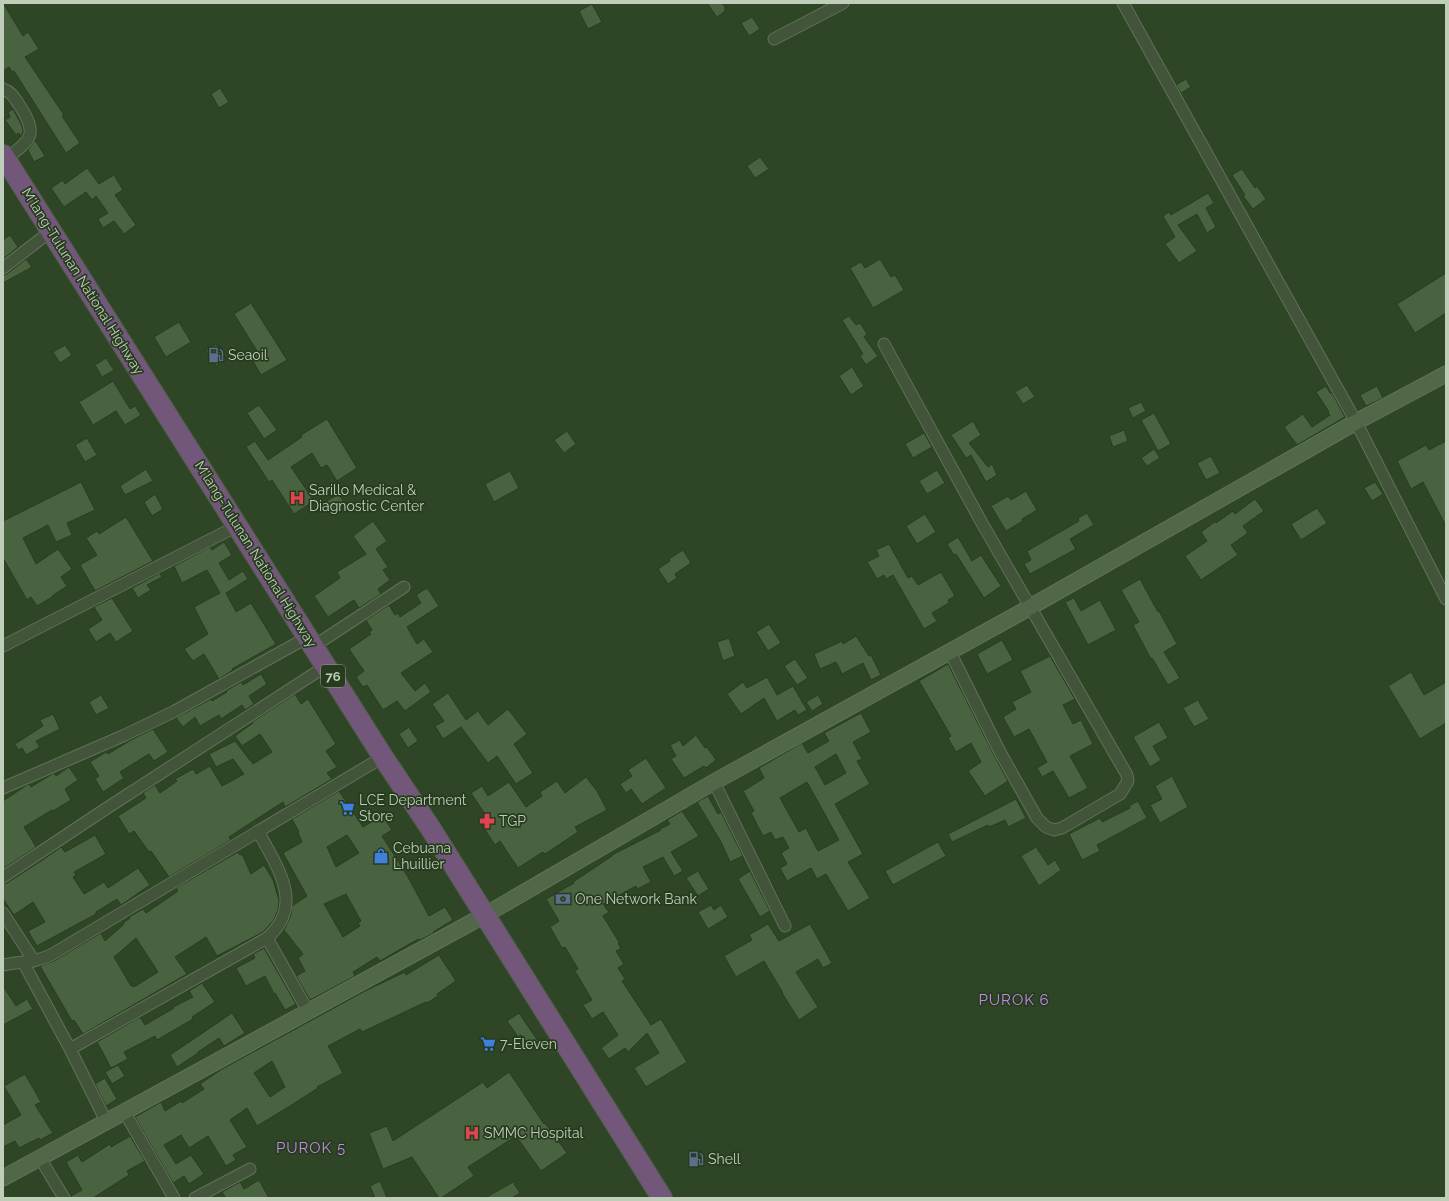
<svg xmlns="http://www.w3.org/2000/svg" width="1449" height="1201" viewBox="0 0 1449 1201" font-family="Raleway,sans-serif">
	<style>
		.building { fill: #496340; stroke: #293c21; fill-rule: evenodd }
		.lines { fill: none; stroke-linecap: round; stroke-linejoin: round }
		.street-casing { stroke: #607259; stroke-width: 13 }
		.secondary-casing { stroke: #607259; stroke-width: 17 }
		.highway-casing { stroke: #4d5f45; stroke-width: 22 }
		.street { stroke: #42553b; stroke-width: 11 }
		.secondary { stroke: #506848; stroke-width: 15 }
		.highway { stroke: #72577b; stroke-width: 20 }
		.labels { text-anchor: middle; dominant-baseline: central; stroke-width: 3.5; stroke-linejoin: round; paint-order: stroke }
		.shield { fill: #273b1f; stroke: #91a28a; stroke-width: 1 }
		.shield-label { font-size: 13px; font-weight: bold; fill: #beceb8 }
		.street-label { font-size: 14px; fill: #beceb8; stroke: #273b1f }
		.poi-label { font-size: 14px; fill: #beceb8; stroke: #273b1f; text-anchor: start }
		.neighbourhood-label { font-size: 15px; letter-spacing: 1px; fill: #be8be6; stroke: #273b1f }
	</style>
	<rect width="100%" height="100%" fill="#2f4626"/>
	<!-- building -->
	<path class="building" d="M3,3L23,36L28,32L39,49L25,57L64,115L62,116L80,143L66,153L14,71L12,72L9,67L3,71Z
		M707,3H722L725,7V11L717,17Z
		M592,4L602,22L588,29L579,11Z
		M752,17L760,29L749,36L741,23Z
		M1186,79L1191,87L1181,93L1176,85Z
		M220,88L229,102L219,108L211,94Z
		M13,109L22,126L23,131L21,137L19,133L16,135L5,120L10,117L8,112Z
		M35,140L45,156L34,162L28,150Z
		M760,157L769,169L755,178L747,166Z
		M87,168L99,184L114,175L123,190L115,195L136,225L124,234L114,221L103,228L98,219L108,213L96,196L92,200L86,192L64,207L51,188L63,180L65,184Z
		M1242,169L1255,188L1257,186L1266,199L1253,209L1243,196L1245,195L1232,175Z
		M1208,193L1214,203L1206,208L1216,227L1207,233L1197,214L1178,225L1197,251L1179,263L1165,244L1175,237L1163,216L1169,212L1171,215Z
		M10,235L18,247L3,259V240Z
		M26,259L32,267L3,283V275L7,274Z
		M880,259L891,277L895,275L904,290L873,308L850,268L861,262L865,268Z
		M1446,273V313L1415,333L1397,304Z
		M251,303L287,360L261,375L250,356L257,351L234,314Z
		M849,316L856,325L860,323L867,334L864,337L878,356L866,365L860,356L863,354L842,320Z
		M179,322L191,342L166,357L154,337Z
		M216,344L226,360L216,366L206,350Z
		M65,345L72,355L60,363L53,352Z
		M106,358L114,370L102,377L95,365Z
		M852,367L864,386L851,395L839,376Z
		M113,381L130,409L135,406L141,415L125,425L116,411L93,425L79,402Z
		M1027,385L1035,397L1023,404L1015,392Z
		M1326,386L1330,393H1332L1345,417L1297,445L1284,427L1303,414L1312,427L1330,415L1328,413L1329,412L1316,392Z
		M1377,386L1383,398L1366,406L1360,395Z
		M1141,402L1146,411L1133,418L1128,408Z
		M259,405L277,430L264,439L247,413Z
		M1154,413L1171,444L1158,451L1141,420Z
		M327,419L357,468L337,481L327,465L321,468L312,453L291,467L314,501L294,514L272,480L269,482L246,447L255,441L268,460L302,437L301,435Z
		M973,421L981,435L969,443L988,467L992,464L997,475L986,482L971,455L966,458L951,435Z
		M1124,430L1128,441L1113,447L1109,436Z
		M567,431L576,444L564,453L554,440Z
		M924,433L932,447L913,458L905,444Z
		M87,438L97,455L85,462L75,445Z
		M1446,441V526L1423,482L1411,489L1397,461L1426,445L1429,450Z
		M1154,449L1160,458L1147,466L1141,458Z
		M1211,456L1220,473L1206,480L1197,463Z
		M146,469L153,481L125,495L120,486Z
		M937,470L945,483L927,494L919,481Z
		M510,471L519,488L494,502L485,484Z
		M81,482L95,510L67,523L72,535L56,542L48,525L23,538L36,564L58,549L72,569L61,577L67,586L52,596V597L37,606L31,597L27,600L3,558V521Z
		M1375,482L1383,494L1372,501L1364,488Z
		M1026,491L1037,510L1022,519L1023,521L1006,531L991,506L1008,496L1011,500Z
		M155,494L163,509L152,516L144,502Z
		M339,494L344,503L329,512L323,503Z
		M1255,499L1264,511L1243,526L1248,533L1231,545L1238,555L1201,580L1185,556L1207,541L1201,532L1216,521V523L1233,511L1235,514Z
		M1317,508L1327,523L1301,540L1291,524Z
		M1087,513L1094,525L1070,539L1076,549L1030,574L1024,564L1031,560L1027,551L1079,521L1078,518Z
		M925,514L936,532L917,544L906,526Z
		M126,517L153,561L95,591L80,565L97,555L86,538L97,531L99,534Z
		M373,521L387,541L376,549L388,567L383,570L390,580L378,589L381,594L359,608L354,600L328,617L314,596L340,578L337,572L366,554L353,536Z
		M958,537L972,561L981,555L1001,586L984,598L956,554L954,555L947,544Z
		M224,542L232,555L219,563L229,580L243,571L248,579L226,593L236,612L251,603L276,644L232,669L233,670L219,679L204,654L193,661L184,649L208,634L194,607L220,593L207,570L182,583L174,566L210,547L212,550Z
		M889,544L908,578L912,576L918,585L941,572L955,596L948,600L949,603L932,613L937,621L924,629L893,575L886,579L884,575L877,579L867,562L879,556L876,550Z
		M683,550L691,563L675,574L677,578L668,584L658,569L670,561L669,559Z
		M160,573L162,577L147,585L151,590L138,598L132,588Z
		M1140,579L1158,612L1159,611L1177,644L1164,652L1180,678L1168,685L1152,658L1151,659L1133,625L1139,622L1121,590Z
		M427,588L439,606L407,627L417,644L424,639L433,652L401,673L415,691L425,683L431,692L405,711L397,701L383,710L367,685L363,687L356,677L364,671L349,649L371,634L369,632L372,630L366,620L389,605L395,615L398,613L400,617L421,603L416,595Z
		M112,598L133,631L116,642L110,633L96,642L88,629L102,620L94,607Z
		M1074,598L1081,611L1100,600L1116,630L1088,645L1065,602Z
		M769,624L781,643L768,651L756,632Z
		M856,636L869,656L871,655L881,675L871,680L863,663L842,674L836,662L820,669L814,654L842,641L843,644Z
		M729,638L735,656L723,661L717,642Z
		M1002,640L1013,660L987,674L977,654Z
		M1050,656L1075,699L1063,705L1073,724L1081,720L1093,744L1070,756L1088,788L1069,798L1053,771L1042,777L1037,768L1047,762L1029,729L1014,737L1003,717L1016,709L1012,702L1031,692L1020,671Z
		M795,659L808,678L797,685L784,666Z
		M948,664L995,757L1008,781L985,796L968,771L981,762L971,743L956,752L948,738L951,736L919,681Z
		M1411,672L1424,695L1446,682V723L1420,739L1388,686Z
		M261,674L267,684L249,696L254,704L245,710L242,705L221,719L219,715L200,726L195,717L183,727L176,718L211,699L212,701L227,692L226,691L241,682L243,685Z
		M767,677L777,695L793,686L807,710L798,715L795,710L777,721L764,698L741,714L727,694L743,682L747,688Z
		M448,693L466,720L478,711L488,725L508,709L527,734L514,744L533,773L516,784L497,756L488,763L461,727L443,739L435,726L444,721L432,704Z
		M295,694L301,704L308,699L336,744L326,751L337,767L327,773L332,779L285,807L283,802L229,837L231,840L169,877L151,851L149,852L134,831L129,834L118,816L146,798L143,793L155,785L160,793L177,781L175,779L193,769L196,774L210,766L222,786L244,774L233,759L216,767L209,754L235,741L253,764L272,752L260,734L242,746L235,736L253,723L252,722Z
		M101,695L109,708L96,715L89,702Z
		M818,695L823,704L812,711L806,702Z
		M1198,700L1209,719L1194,727L1183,708Z
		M861,713L871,732L853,742L862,759L857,761L870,784L835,804L863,854L848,862L870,898L848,911L826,874L817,879L811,868L787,881L780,868L787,864L781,853L789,848L783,837L775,840L771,832L763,836L751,813L754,811L743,791L764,778L759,768L802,743L808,753L829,741L824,733ZM836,754L846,773L825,785L815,767ZM807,782L839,840L818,851L806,828L799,832L780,798Z
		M53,714L60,729L36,741L40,747L26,755L22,748L18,750L15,744L43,726L40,720Z
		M1159,722L1168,738L1153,746L1161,760L1150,767L1133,737Z
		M409,727L418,741L408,748L399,734Z
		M153,729L168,752L154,761L149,754L120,772L124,778L103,792L95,779L99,776L90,762L106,752L108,754L131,740Z
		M696,735L705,748L707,747L716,760L706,768L704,766L684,778L671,759L676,756L670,745L680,740L683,746Z
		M646,758L666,788L642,804L631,789L626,793L620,784L632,776L628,770Z
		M69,767L78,780L65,789L71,800L53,811L52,810L24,827L36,847L3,869V801L27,785L29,784L31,787L49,776L54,773L56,776Z
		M1172,776L1188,807L1160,823L1150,805L1162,799L1155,786Z
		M586,777L597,791L607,810L575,827L578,832L545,854L543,852L518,868L500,841L495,845L478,819L485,814L471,793L482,786L488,796L509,782L526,807L542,796L540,792L557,781L565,793Z
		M339,791L363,827L382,815L392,830L382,836L408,877L429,916L445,907L453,920L433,932L434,933L420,940L419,939L411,943L380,961L377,957L353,972L355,976L310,1000L296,976L305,971L298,958L303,954L284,930L291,915L292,906L307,896L283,853L302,842L298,833L299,832L292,819ZM347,835L359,853L336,867L327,847ZM346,894L361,921L358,923L360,926L343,937L324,904Z
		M708,796L718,814L721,812L743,856L730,862L721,842L697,802Z
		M1016,799L1026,818L1008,827L1005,820L989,827L988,825L952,842L948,834Z
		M1138,801L1147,818L1097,845L1100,851L1082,860L1069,834L1100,818L1102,822L1130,808L1129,806Z
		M682,811L699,836L671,852L683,871L674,876L663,857L643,867L651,882L637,889L636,886L603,904L609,912L603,916L619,942L618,943L621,949L616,951L624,964L618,968L625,979L622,981L651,1025L661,1019L687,1062L646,1087L634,1068L659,1053L647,1033L628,1052L625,1048L609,1059L601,1048L618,1035L603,1012L592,1019L583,1005L592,1000L575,971L578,969L565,947L562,948L550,927L559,921L546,899L574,883L573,882L612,856V855L661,830L660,829L670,824L667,820Z
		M95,835L106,854L74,872L76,875L73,877L84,894L104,882L108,888L138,868L150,885L121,905L117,899L96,912V914L37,946L28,931L45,922L33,902L14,915L3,899V884L7,883L44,859L61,847L65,852Z
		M938,842L946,856L893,885L885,871Z
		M1036,847L1048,865L1055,860L1061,870L1039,886L1021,856Z
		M238,852L240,855L242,854L251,874L264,865L273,880L279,900L278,910L273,921L263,932L217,956L206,937L175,957L187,974L83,1034L74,1020L72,1021L40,966L54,961L101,933L105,941L124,924L123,923L130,918L129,917L143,909L146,913L178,891L176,888ZM136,938L158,972L134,987L133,986H131L114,957Z
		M698,871L709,889L698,896L686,878Z
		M750,871L770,911L760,917L738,879Z
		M711,905L714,910L721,905L728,917L708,929L698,912Z
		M768,924L779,941L810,924L832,963L823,968L818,959L796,972L818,1007L799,1020L782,993H783L764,961L736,977L724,956L752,940L749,935Z
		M264,948L296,1004L285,1010L275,993L274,994L265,976L246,986L236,968L255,958L253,954Z
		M439,955L456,981L437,994L438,996L427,1003L426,1002L362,1032L360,1029L328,1046L343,1073L317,1087L318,1088L290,1106L257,1126L247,1108L230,1120L247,1147L233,1155L236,1160L226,1166L208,1136L189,1148L181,1135L164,1145L176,1164L191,1155L204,1174L189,1184L184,1176L173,1183L135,1117L161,1102L165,1111L181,1101L182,1103L204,1089L200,1084L222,1069L365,991L405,972L406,975ZM272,1061L285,1087L270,1097L254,1073Z
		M202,983L215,1002L192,1017L193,1019L157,1040L155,1036L124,1052L128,1059L111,1068L97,1042L140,1017L145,1025L174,1008L173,1007L193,997L189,991Z
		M3,986L16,1006L27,999L33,1009L3,1025Z
		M232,1013L245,1033L224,1046L219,1038L198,1052V1053L177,1067L170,1055Z
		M519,1013L538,1041L529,1046L521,1035L518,1037L507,1021Z
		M118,1065L125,1076L112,1084L105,1072Z
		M509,1072L544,1124L545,1123L567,1153L541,1171L516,1136L468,1167L474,1176L441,1198H439L412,1157L383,1169L369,1133L387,1126L393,1141L483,1082L487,1088Z
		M25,1074L41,1102L35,1105L53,1133L40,1140L39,1138L19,1148L15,1141L3,1147V1125L21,1115L4,1086Z
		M105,1078L117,1099L106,1106L95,1084Z
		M130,1136L145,1161L127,1171L129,1175L93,1198H71V1196L82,1190L66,1162L78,1155L82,1162L110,1144L111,1147Z
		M259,1180L269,1198H226L222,1192L240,1182L244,1189Z
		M380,1181L387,1198H375L370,1186Z
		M513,1182L520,1193L512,1198H485Z"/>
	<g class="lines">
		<!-- street casing -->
		<g class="street-casing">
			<path id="street" d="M1123,3L1356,422L1446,599
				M774,39L843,3
				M3,89C12,92 15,99 20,106C39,136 30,140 6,159
				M3,268L51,231
				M884,344L983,525L1127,775L1128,781L1120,794L1062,828L1054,830L1046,827L1037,818L1001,754L950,652
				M3,646L237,526
				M314,646L404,587
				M714,782L785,926
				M3,788L125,735L175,711L308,637
				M3,877L104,810L326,666
				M3,913L34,961
				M267,938L308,1011
				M23,962L70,1049L106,1121
				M3,965C20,961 35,963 51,955L383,757
				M70,1049L267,938C306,904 276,866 258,831
				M124,1111L174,1198
				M40,1158L64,1198
				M195,1198L250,1169"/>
		</g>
		<!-- secondary casing -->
		<g class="secondary-casing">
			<path id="secondary" d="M3,1178L485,915L714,782L1018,614L1356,422L1446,374"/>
		</g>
		<!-- highway casing -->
		<g class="highway-casing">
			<path id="highway" d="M3,155L383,757L431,829L662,1198"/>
		</g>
		<!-- street -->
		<use href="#street" class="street"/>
		<!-- secondary -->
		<use href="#secondary" class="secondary"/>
		<!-- highway -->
		<use href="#highway" class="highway"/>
	</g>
	<!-- icons -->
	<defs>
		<g id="fuel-bare" transform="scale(1.2)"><path d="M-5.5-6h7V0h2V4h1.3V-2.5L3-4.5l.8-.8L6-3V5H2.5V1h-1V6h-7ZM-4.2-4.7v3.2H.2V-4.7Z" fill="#5c6f8a" stroke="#273b1f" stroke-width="2.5" paint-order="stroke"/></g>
		<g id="hospital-bare" transform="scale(1.2)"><path d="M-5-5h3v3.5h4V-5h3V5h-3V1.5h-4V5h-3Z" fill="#e0444e" stroke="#273b1f" stroke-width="2.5" paint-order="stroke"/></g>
		<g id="supermarket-bare" transform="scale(1.2)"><path d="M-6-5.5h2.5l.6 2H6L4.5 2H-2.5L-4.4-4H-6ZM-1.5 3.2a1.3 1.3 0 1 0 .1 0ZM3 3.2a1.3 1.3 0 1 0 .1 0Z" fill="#3f7fe0" stroke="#273b1f" stroke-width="2.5" paint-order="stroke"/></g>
		<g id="pharmacy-bare" transform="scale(1.2)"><path d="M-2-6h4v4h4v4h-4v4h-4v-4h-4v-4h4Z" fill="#e0444e" stroke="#273b1f" stroke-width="2.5" paint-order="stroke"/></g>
		<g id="shop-bare" transform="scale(1.2)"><path d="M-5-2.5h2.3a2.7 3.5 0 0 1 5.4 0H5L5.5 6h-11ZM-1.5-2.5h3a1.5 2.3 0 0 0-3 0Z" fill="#3f7fe0" stroke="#273b1f" stroke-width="2.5" paint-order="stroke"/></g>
		<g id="bank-bare" transform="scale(1.2)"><path d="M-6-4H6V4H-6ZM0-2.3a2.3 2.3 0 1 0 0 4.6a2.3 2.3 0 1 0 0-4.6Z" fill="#5c6f8a" stroke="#273b1f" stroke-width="2.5" paint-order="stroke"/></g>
	</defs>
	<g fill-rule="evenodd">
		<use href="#fuel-bare" x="216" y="355"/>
		<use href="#hospital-bare" x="297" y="498"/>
		<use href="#supermarket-bare" x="347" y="808"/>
		<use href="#pharmacy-bare" x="487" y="821"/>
		<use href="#shop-bare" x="381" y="856"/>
		<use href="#bank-bare" x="563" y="899"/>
		<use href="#supermarket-bare" x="488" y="1044"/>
		<use href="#hospital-bare" x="472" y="1133"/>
		<use href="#fuel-bare" x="696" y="1159"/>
	</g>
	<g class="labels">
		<!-- shield labels -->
		<rect class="shield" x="321" y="665" width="24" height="22" rx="3"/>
		<g class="shield-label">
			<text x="333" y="676">76</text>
		</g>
		<!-- street labels -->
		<g class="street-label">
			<text transform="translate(83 281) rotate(58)">M'lang-Tulunan National Highway</text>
			<text transform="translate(256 554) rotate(58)">M'lang-Tulunan National Highway</text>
		</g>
		<!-- poi labels -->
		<g class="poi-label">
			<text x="228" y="355">Seaoil</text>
			<text x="309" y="490">Sarillo Medical &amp;<tspan x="309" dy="16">Diagnostic Center</tspan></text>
			<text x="359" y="800">LCE Department<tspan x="359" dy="16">Store</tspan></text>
			<text x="499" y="821">TGP</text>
			<text x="393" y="848">Cebuana<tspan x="393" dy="16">Lhuillier</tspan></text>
			<text x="575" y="899">One Network Bank</text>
			<text x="500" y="1044">7-Eleven</text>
			<text x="484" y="1133">SMMC Hospital</text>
			<text x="708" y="1159">Shell</text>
		</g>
		<!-- neighbourhood labels -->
		<g class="neighbourhood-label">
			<text x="1014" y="1000">PUROK 6</text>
			<text x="311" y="1148">PUROK 5</text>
		</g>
	</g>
	<!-- border -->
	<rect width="1449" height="1201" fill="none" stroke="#beceb8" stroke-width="8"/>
</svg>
